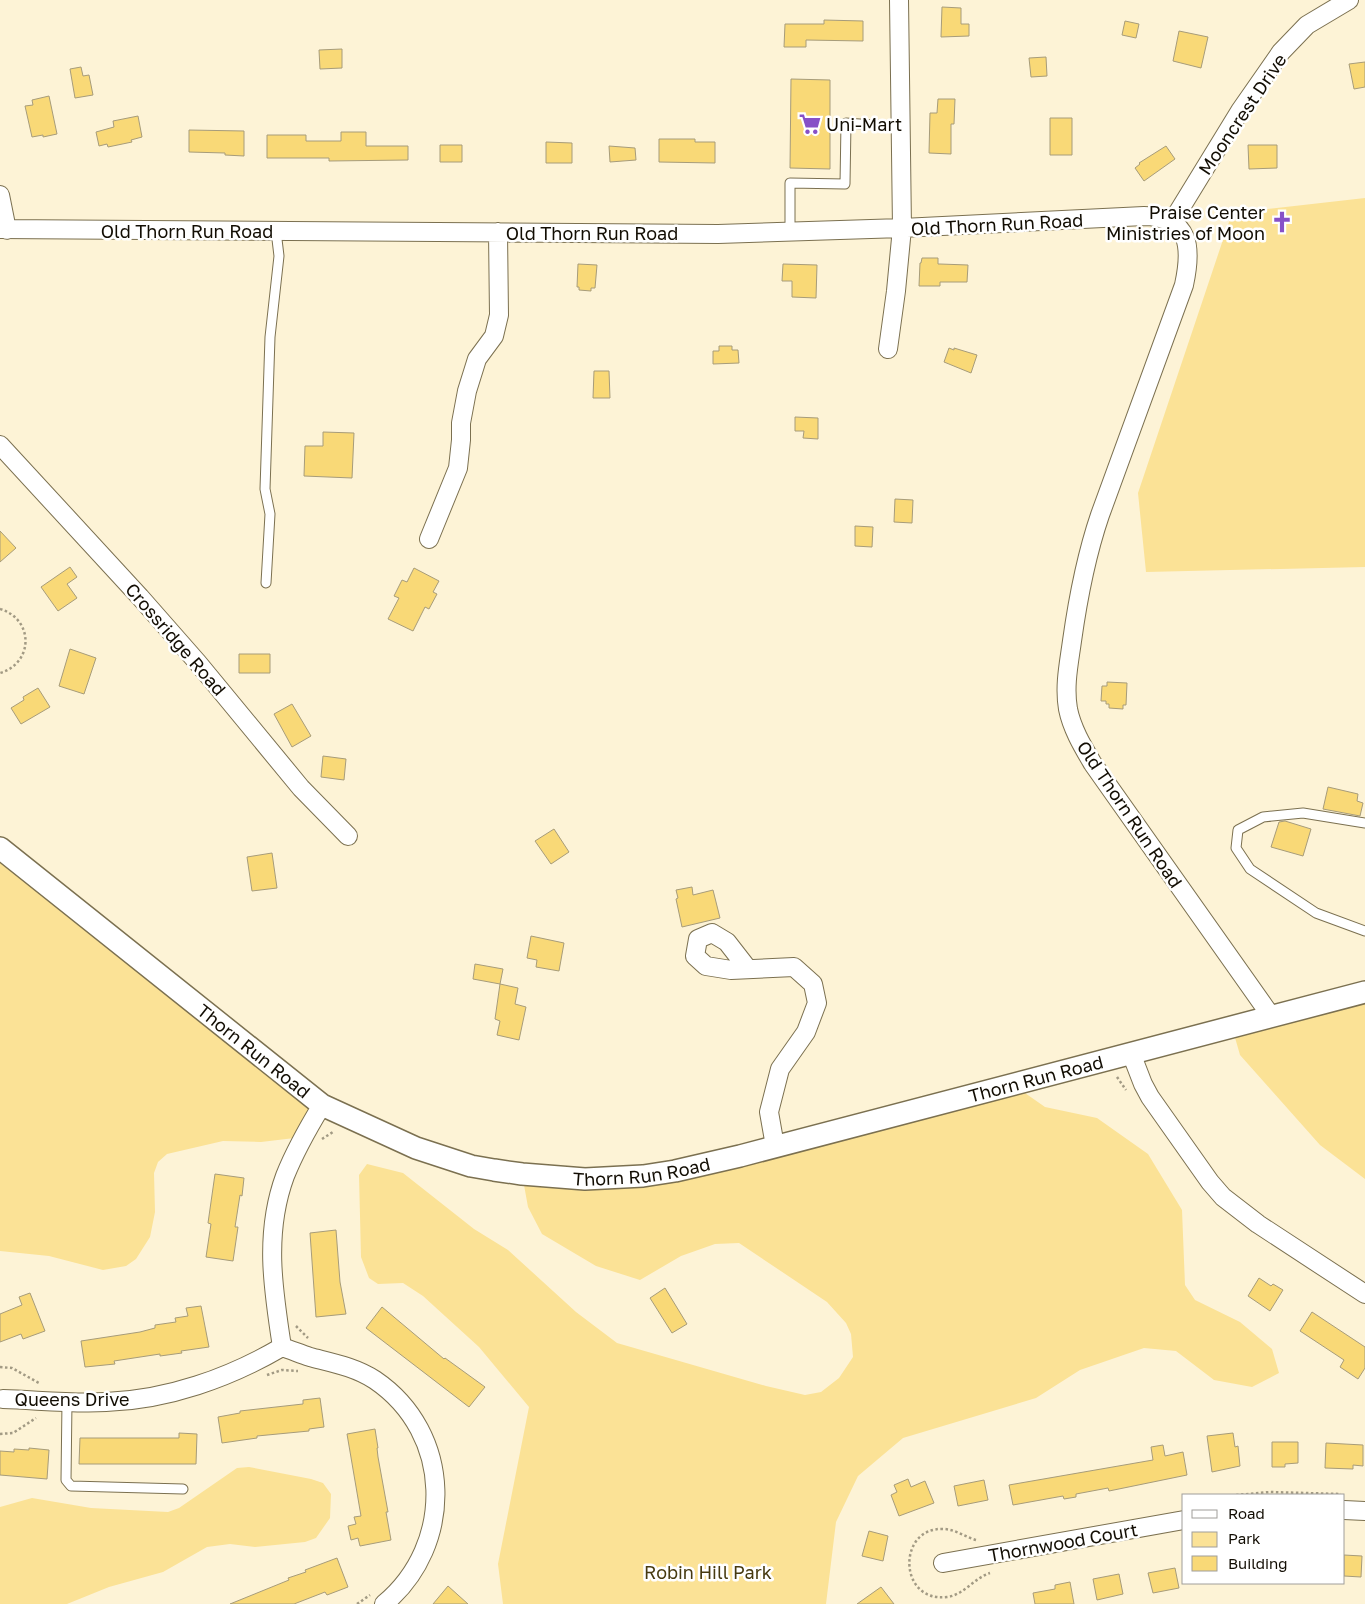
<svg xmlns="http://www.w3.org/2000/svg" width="1365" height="1604" viewBox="0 0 1365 1604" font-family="'Golos Text',sans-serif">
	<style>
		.green { fill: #fbe296 }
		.building { fill: #f9d977; stroke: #a79c7a }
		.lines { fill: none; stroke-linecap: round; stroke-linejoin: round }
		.service-casing { stroke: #7b7050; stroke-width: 11 }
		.minor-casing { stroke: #7b7050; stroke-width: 20 }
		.tertiary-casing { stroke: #7b7050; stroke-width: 24 }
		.path { stroke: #a29a84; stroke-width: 2.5; stroke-dasharray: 2.5 2.5; stroke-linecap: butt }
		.service { stroke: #fff; stroke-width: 9 }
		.minor { stroke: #fff; stroke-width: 18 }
		.tertiary { stroke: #fff; stroke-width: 21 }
		.labels { text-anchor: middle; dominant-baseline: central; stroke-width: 5; stroke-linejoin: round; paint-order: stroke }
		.street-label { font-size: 18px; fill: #120d03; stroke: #fff }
		.poi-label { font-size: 18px; fill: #120d03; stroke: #fff; text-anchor: start }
		.park-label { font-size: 18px; fill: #473a10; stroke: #fff }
	</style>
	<rect width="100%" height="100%" fill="#fdf3d6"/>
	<!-- green -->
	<path class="green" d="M1365,198V567L1146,572L1138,493L1232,213Z
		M0,848L322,1105L303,1137L261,1142L223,1141L167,1154L158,1162L154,1173L155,1212L150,1237L136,1259L126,1266L103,1270L49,1256L0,1251Z
		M1365,992V1179L1320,1145L1240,1055L1232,1027Z
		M1012,1084L1045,1107L1097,1118L1148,1154L1182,1210L1185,1285L1195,1300L1240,1322L1272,1349L1279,1373L1252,1387L1214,1380L1176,1351L1144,1348L1080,1370L1036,1398L903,1438L858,1476L836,1522L826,1604H503L498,1564L529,1407L479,1347L423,1296L403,1283L378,1284L369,1278L361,1257L359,1175L367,1164L403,1173L474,1229L508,1250L576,1312L617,1343L766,1386L805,1395L821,1392L839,1378L853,1357L851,1334L846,1323L827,1302L739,1243L715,1244L681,1256L640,1280L596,1266L542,1234L528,1207L522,1174L613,1178Z
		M249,1467L311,1479L323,1483L331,1494L330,1518L316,1538L305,1542L255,1547L230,1544L207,1547L163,1572L109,1587L67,1604H0V1507L32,1498L91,1508L168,1512L179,1508L237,1468Z"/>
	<!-- building -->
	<path class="building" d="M942,7L961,8V24H969V36L941,37Z
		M824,20L863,21V41L806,40V47H784L785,24H824Z
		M1125,21L1139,24L1136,38L1122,35Z
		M1179,31L1208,37L1201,68L1173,61Z
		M342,49V68L320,69L319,50Z
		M1046,57L1047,76L1031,77L1029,58Z
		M1365,62V87L1354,89L1349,64Z
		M81,67L83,76L89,75L93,95L75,98L70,69Z
		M791,79L830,80V169L790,168Z
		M49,96L57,134L43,137V135L32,137L25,106L33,105L32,100Z
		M938,99H955L954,124H951V154L929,153L930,113H937Z
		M138,116L142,137L131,140L132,142L108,147L107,144L99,146L96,132L114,127L113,121Z
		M1050,118H1072V155H1050Z
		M189,130L244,131V156L225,155V153L189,152Z
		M341,132H366V146H408V160L329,161V158H267V135H306V141H341Z
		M659,139H695V142H715V163L659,162Z
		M546,142L572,143V163H546Z
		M440,145H462V162H440Z
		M1248,145H1277V168L1249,169Z
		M609,146L635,148L636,160L610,162Z
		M1166,146L1175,159L1144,181L1135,168L1140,164L1139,163Z
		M922,258H938V264H940L968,265L967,282H940V286H919L920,263H921Z
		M578,264L597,265L595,288H591V291L579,290V287H577Z
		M783,264L817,265L816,298L792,297V281H782Z
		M719,346H732V350H738L739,363L713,364V351H719Z
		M949,348L954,350V348L977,355L971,373L944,362Z
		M594,371H609L610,398H593Z
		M795,417L818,418V439L803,438L804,431H795Z
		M323,432L354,433L352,478L304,476L305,446H323Z
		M895,499L913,500L912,523L894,522Z
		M855,526L873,527L872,547L855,546Z
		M0,531L16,548L0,562Z
		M70,567L77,577L67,584L77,598L58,611L41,587Z
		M414,568L439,581L433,592L437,594L429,609L425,607L413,631L388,619L399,598L394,596L402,580L407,582Z
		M70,649L96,658L84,694L59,686Z
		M239,654H270V673H239Z
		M1107,682L1127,683L1126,705H1123V709L1109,708V704H1106V701H1101L1102,686H1107Z
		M38,688L50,707L21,724L11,708L24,700L23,697Z
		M292,704L311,736L292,747L274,714Z
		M323,756L346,759L344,780L321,777Z
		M1328,787L1358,794L1357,801L1363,803L1360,816L1323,809Z
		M1285,821L1311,829L1303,856L1271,847L1279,822Z
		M554,829L569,852L551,864L535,841Z
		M272,853L277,888L252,891L247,857Z
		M692,887L693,895L713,890L720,918L682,927L676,899L678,898L676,890Z
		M531,936L564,943L559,971L536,967L537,960L527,958Z
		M475,964L503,969L500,984L473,979Z
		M500,984L518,988L515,1004L526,1007L519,1040L497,1035L500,1021L495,1019Z
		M215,1174L244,1178L242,1196L240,1195L235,1227H238L233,1261L206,1257L211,1224L208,1223Z
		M336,1230L340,1282L346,1314L316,1317L310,1233Z
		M1259,1278L1271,1286L1273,1284L1283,1290L1270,1311L1248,1296Z
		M665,1288L687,1324L672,1333L650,1298Z
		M30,1293L45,1331L23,1339L21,1334L0,1342V1314L22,1305L19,1297Z
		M201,1306L209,1347L181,1351L182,1353L160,1356V1354L114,1361L115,1364L85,1367L81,1341L140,1332L155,1328V1325L176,1322L175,1318L188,1316L186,1308Z
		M382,1307L444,1359L445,1358L485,1387L469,1407L366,1328Z
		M1312,1312L1365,1347V1368L1358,1379L1340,1367L1344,1360L1300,1331Z
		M320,1398L324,1427L309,1429V1431L257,1436V1438L222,1443L218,1417L240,1413V1411L303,1404V1400Z
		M375,1429L378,1448H377L378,1457L388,1512H386L391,1540L360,1546L358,1538L351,1540L348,1526L356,1524L354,1517L361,1516L347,1434Z
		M179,1433L197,1434L196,1464H79L80,1438H179Z
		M1233,1433L1235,1447L1238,1446L1240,1466L1212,1472L1207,1436Z
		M1272,1442H1298V1463L1285,1464V1467H1272Z
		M1326,1443L1363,1445V1466L1353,1465V1469L1325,1468Z
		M1163,1445L1165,1456L1183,1452L1187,1475L1109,1491L1108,1488L1076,1494V1497L1064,1499L1063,1496L1013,1505L1009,1485L1153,1460L1151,1447Z
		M29,1448L49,1450L47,1479L0,1475V1451L14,1452V1449L29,1450Z
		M908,1479L911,1487L925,1481L934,1503L899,1516L891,1495L897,1492L894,1485Z
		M984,1480L988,1500L958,1506L954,1486Z
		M869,1531L888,1536L883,1561L862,1556Z
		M1344,1555L1362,1556L1361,1577L1344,1576Z
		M337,1558L348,1587L327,1595L325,1592L294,1604H230L289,1580L288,1578L306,1572L305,1570Z
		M1175,1568L1179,1588L1153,1593L1148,1573Z
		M1119,1574L1123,1594L1097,1600L1093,1579Z
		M1070,1582L1074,1604H1035L1033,1593L1055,1589V1585Z
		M448,1586L468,1604H433Z
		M881,1587L894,1604H857Z"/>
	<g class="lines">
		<!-- service casing -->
		<g class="service-casing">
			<path id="service" d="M790,231V183L845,184L846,123L901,127
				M266,583L270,514L265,489L270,337L279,256L276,231
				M1365,823L1303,813L1263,817L1238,830L1236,848L1250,869L1316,913L1365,931
				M67,1402L66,1480L71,1486L183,1489"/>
		</g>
		<!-- minor casing -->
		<g class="minor-casing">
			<path id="minor" d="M0,195L7,230
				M1172,222L1240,111L1281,52L1307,25L1349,0
				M0,229L718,234L902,228L1144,216C1191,217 1192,248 1184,285L1100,515C1086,556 1078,598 1072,641C1069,663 1064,686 1068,709C1072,729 1083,747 1093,764L1271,1016
				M888,349L896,291L902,228L899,0
				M0,445L140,597L198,663L301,788L348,836
				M429,539L458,468L461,440V423L467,391L477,359L494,336L499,315L498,232
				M748,969L727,942L712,933L698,939L695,956L706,966L731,970L794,967L813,984L817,1003L806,1032L780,1069L769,1112L775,1146
				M1131,1053L1143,1084L1150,1097L1210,1182L1223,1197L1258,1224L1365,1294
				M322,1105C308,1128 295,1151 285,1176C264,1233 273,1289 282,1347C291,1350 301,1354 310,1357C333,1363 355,1367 375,1380C453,1433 455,1545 384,1604
				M3,1399C37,1400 72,1404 106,1402C167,1400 229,1378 282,1347
				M1344,1510L1365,1511
				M943,1563L1184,1520"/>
		</g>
		<!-- tertiary casing -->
		<g class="tertiary-casing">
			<g id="tertiary">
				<path id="s1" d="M0,848L322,1105L416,1148L471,1166L494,1170L522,1174L585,1179L643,1176L675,1171L740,1156L1365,992"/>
			</g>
		</g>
		<!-- path -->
		<path class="path" d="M0,609C34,619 34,663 0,673
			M1117,1077L1126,1090
			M322,1139L333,1132
			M296,1326L308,1338
			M0,1367L12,1368L39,1383
			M267,1375L282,1370L298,1371
			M0,1434L13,1433L36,1418
			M1236,1495L1270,1492L1341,1494
			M976,1540C965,1537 955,1529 943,1529C897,1527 898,1603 947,1597C964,1595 974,1578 990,1573
			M357,1604L370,1595"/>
		<!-- service -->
		<use href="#service" class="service"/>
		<!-- minor -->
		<use href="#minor" class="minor"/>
		<!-- tertiary -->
		<use href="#tertiary" class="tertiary"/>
	</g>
	<!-- icons -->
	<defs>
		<g id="supermarket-bare" transform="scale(1.725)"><path d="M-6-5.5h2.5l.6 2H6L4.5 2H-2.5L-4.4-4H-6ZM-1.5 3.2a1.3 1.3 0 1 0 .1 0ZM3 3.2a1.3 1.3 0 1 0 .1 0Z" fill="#8750c7" stroke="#fff" stroke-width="2.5" paint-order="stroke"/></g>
		<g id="church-bare" transform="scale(1.725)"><path d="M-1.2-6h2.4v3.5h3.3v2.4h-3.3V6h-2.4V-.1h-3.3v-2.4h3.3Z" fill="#8750c7" stroke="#fff" stroke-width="2.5" paint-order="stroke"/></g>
	</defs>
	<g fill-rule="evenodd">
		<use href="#supermarket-bare" x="810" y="124"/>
		<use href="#church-bare" x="1282" y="222"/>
	</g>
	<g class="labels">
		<!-- street labels -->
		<g class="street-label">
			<text transform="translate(1242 114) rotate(-56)">Mooncrest Drive</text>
			<text transform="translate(997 224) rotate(-3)">Old Thorn Run Road</text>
			<text x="187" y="231">Old Thorn Run Road</text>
			<text x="592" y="233">Old Thorn Run Road</text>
			<text transform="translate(176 639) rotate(49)">Crossridge Road</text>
			<text transform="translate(1130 814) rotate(56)">Old Thorn Run Road</text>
			<text stroke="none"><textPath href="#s1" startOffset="325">Thorn Run Road</textPath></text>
			<text stroke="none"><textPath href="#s1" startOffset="1151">Thorn Run Road</textPath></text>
			<text stroke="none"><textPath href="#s1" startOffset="745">Thorn Run Road</textPath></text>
			<text x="72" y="1399">Queens Drive</text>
			<text transform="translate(1063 1542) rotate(-10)">Thornwood Court</text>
		</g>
		<!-- poi labels -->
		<g class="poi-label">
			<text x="826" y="124">Uni-Mart</text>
			<text x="1265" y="212" text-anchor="end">Praise Center<tspan x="1265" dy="21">Ministries of Moon</tspan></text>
		</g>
		<!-- park labels -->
		<g class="park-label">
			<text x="708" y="1572">Robin Hill Park</text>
		</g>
	</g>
	<!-- legend -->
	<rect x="1182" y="1494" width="162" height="90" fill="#ffffff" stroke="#a09e9a"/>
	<rect x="1192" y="1510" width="25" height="8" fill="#ffffff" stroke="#a09e9a"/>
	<text x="1228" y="1519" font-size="15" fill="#120d03">Road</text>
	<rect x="1192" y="1532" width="25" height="15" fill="#fbe296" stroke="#a09e9a"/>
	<text x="1228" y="1544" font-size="15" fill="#120d03">Park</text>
	<rect x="1192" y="1556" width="25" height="15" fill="#f9d977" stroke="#a09e9a"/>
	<text x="1228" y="1569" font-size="15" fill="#120d03">Building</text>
</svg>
